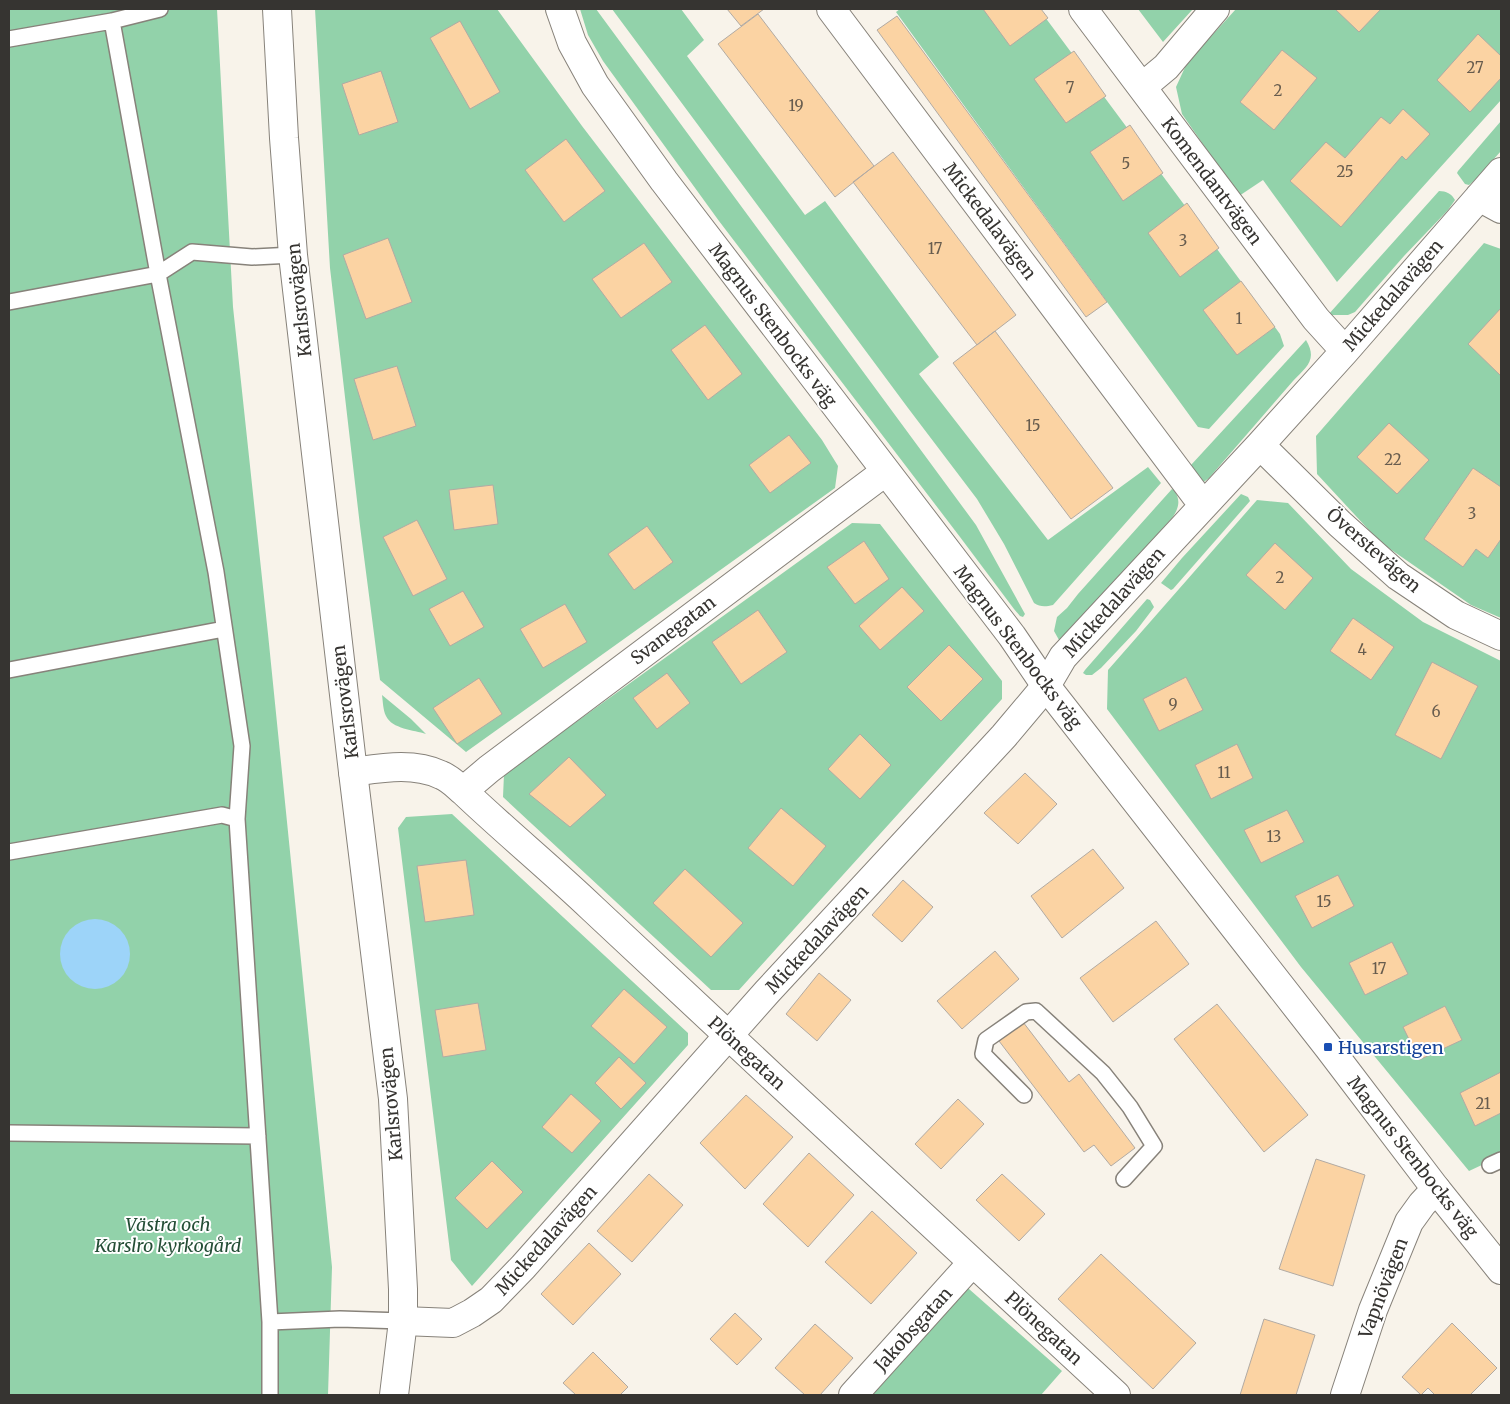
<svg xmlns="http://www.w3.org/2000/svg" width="1510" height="1404" viewBox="0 0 1510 1404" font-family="Merriweather,serif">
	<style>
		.green { fill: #92d2aa }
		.water { fill: #9dd4f9 }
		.building { fill: #fbd3a3; stroke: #b1aaa3 }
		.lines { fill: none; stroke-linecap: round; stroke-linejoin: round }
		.lane-casing { stroke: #87827a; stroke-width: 18 }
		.street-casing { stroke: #87827a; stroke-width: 30 }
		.secondary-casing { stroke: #87827a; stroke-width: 30 }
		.lane { stroke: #fff; stroke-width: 15 }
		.street { stroke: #fff; stroke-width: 28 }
		.secondary { stroke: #fff; stroke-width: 28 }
		.transit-dot { fill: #1a4fb4; stroke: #fff; stroke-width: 2 }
		.labels { text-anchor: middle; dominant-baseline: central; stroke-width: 4; stroke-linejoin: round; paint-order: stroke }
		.number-label { font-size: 15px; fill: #675c4e }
		.street-label { font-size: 18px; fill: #363431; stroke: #fff }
		.transit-label { font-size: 18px; fill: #164399; stroke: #fff; text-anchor: start }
		.park-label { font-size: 18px; font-style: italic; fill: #244e36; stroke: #fff }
	</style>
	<rect width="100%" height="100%" fill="#f8f3ea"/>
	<!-- green -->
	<path class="green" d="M9,9H217L233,307L268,634L332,1267L328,1395H9Z
		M315,9H497L582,126L822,440L838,466L835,488L466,752L380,680L360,526L330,268Z
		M580,9H596L976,525L1025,614L1023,617L1020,616L1014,609L960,537L719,221L603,61L588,35Z
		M612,9H681L704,40L687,56L805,215L825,201L939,357L919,374L1048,540L1148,467L1161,483L1053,605C1045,607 1040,607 1034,603L1004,544L977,499L908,408Z
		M900,9H1039L1280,334L1284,346L1209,429L1198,427L896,12Z
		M1138,9H1193L1163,42Z
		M1236,9H1501V100L1337,282L1263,180L1239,196L1182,114L1176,87L1187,63Z
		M1501,121V151L1476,179L1469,185L1465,184L1457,173L1458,171Z
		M1439,191C1446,191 1452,194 1455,200L1448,210L1404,256L1355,312L1348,315H1328Z
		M1484,243L1501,249V618L1471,605L1380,542L1317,474L1316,436Z
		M1306,340C1318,360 1306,367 1293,381L1209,478L1201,484L1188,472L1191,465Z
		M1172,489L1174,490C1181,500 1179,508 1172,518L1069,634L1061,641L1059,640L1054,631L1057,617L1067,608L1078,594Z
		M1241,494L1248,497L1250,501L1173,589L1171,590L1161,583L1182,558Z
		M1257,500L1288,503L1351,569L1423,622L1501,661V1156L1469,1171L1301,967L1107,709L1108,670Z
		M852,523L880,524L1002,681V699L739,990H711L503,797L504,774Z
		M1147,599L1150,600L1154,607L1152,610L1136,631L1101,668L1092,675H1086L1083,673L1085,670Z
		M382,695L411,719L426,734C414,730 392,729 386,716C383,710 383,702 382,695Z
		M452,814L688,1033V1045L472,1286L451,1260L398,828L406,817Z
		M964,1289H969L1062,1371L1041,1395H871Z"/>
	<!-- water -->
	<path class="water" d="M60 954a35 35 0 1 1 70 0a35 35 0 1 1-70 0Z"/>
	<!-- building -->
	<path class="building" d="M727,9H764L741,26Z
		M983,9H1041L1048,18L1010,46Z
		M1335,9H1381L1359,32Z
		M758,14L874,166L835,197L718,44Z
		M897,16L1107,302L1086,317L877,30Z
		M460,21L500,92L470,109L430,38Z
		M1478,34L1501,56V78L1470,112L1437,80Z
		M1282,50L1317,78L1274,130L1240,102Z
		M1074,51L1106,96L1066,123L1034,79Z
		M381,71L398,122L359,135L342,84Z
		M1403,109L1430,134L1406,160L1402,156L1341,227L1290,181L1326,142L1345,158L1381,117L1390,124Z
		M1130,125L1163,173L1123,201L1090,152Z
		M566,139L605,191L564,222L525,170Z
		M893,152L1016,315L977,345L853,182Z
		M1187,203L1219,248L1180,277L1148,233Z
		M388,238L412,302L366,319L343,255Z
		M644,243L672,282L621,318L592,279Z
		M1241,281L1275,327L1237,355L1203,310Z
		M1501,308V376L1468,344Z
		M705,325L742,374L708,400L671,350Z
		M995,331L1113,488L1071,519L953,363Z
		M397,366L416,426L373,440L354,379Z
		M1389,423L1429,460L1397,494L1357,457Z
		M789,435L811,463L770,493L749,465Z
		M1473,468L1501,487V539L1488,558L1476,549L1463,567L1424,539Z
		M493,485L498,524L454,530L449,490Z
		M417,520L447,579L413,596L383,537Z
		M647,526L673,562L634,590L608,554Z
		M864,541L889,579L855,604L827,567Z
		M1275,543L1313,578L1285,610L1246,575Z
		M902,587L924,611L880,650L859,626Z
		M463,591L484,627L450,646L429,609Z
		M565,604L587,642L543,668L520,629Z
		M758,610L787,652L741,684L712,642Z
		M1353,618L1394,647L1371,680L1330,651Z
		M949,645L983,679L941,721L907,687Z
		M1432,662L1478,686L1441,759L1395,735Z
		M667,673L690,703L657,729L633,698Z
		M1186,677L1203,710L1159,731L1143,699Z
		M479,678L502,714L457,744L433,708Z
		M860,734L891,765L860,799L828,769Z
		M1237,744L1253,778L1211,799L1195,765Z
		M569,757L606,795L570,827L529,794Z
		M1025,773L1057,804L1018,844L984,813Z
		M781,808L826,846L793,886L748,848Z
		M1287,810L1304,842L1261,863L1244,830Z
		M1093,849L1124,888L1062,938L1031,896Z
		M466,860L474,915L425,922L417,866Z
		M685,869L743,923L711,957L653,903Z
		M1338,875L1354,906L1312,928L1295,896Z
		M903,880L933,907L902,942L872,915Z
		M1156,921L1189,964L1113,1022L1080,978Z
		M1392,942L1408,974L1365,995L1349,963Z
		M995,951L1019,979L962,1029L937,1001Z
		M819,973L851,1000L817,1041L786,1014Z
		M624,989L667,1027L634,1064L591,1026Z
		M478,1003L486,1050L443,1057L435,1010Z
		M1217,1004L1308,1115L1264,1152L1174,1039Z
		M1445,1006L1462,1040L1419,1060L1403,1027Z
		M1023,1022L1069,1082L1079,1074L1135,1148L1111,1166L1094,1145L1084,1152L999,1041Z
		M619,1057L646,1083L621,1109L595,1083Z
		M1501,1072V1113L1475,1126L1460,1093Z
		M571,1094L601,1121L572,1153L542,1127Z
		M746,1095L793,1137L745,1189L700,1143Z
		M958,1099L984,1124L941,1169L915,1144Z
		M809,1153L854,1195L808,1247L763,1204Z
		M1316,1159L1365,1175L1333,1286L1279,1269Z
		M492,1161L523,1192L487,1229L455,1198Z
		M649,1174L683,1205L632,1262L597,1231Z
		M1002,1174L1045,1214L1019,1241L976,1200Z
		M872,1211L917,1253L871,1304L825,1262Z
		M589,1243L621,1274L573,1325L541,1294Z
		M1101,1254L1196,1343L1153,1389L1058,1299Z
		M735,1313L762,1339L737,1365L710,1339Z
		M1264,1319L1315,1335L1296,1395H1240Z
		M1452,1323L1497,1368L1470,1395H1435L1428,1388L1421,1395L1402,1377Z
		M815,1324L853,1358L820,1395H805L775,1368Z
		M593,1352L628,1387L620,1395H576L563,1383Z"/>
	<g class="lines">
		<!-- lane casing -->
		<g class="lane-casing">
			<path id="lane" d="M112,21L160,9
				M9,39L112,21L158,274L216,572L242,746L237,819
				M9,302L158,274L192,252L252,257L293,255
				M9,670L224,629
				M9,852L222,815L237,819L270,1322V1395
				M1024,1095L983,1054L986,1040L1026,1012L1036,1011L1103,1073L1130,1107L1154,1146L1124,1179
				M9,1133L258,1136
				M1490,1165L1501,1160
				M270,1322L340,1319L403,1321"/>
		</g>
		<!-- street casing -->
		<g class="street-casing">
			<path id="street" d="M831,9L1203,505
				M1083,9L1316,319L1345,351
				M1142,87L1166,67L1215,9
				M1479,197L1501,209
				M1260,445L1340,524L1398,576L1456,615L1501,636
				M353,772C382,768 413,762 441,775C449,778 456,785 463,791C505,831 550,868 592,908C766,1071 941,1234 1116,1395
				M463,791L489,769L885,472
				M403,1321L453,1323L472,1313L491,1300L523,1267L767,992L1004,736L1046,686L1063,657L1260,445L1345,351L1501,172
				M853,1395L972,1263
				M1345,1395L1373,1310L1409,1222L1422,1204L1436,1189"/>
		</g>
		<!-- secondary casing -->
		<g class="secondary-casing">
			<path id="secondary" d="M277,9L284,138L293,255L353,772L393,1099L403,1289V1321L394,1395
				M560,9L572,43L595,85L664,181L1012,636L1046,686L1328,1047L1436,1189L1501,1270"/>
		</g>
		<!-- lane -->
		<use href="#lane" class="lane"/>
		<!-- street -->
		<use href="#street" class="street"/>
		<!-- secondary -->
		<use href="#secondary" class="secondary"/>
	</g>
	<!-- markers -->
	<rect class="transit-dot" x="1323" y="1042" width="10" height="10" rx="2.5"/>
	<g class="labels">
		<!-- number labels -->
		<g class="number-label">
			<text x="1475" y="67">27</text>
			<text x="1070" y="87">7</text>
			<text x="1278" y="90">2</text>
			<text x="796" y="105">19</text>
			<text x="1126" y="163">5</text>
			<text x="1345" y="171">25</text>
			<text x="1183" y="240">3</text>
			<text x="935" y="248">17</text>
			<text x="1239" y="318">1</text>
			<text x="1033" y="425">15</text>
			<text x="1393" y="459">22</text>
			<text x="1472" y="513">3</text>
			<text x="1280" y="577">2</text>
			<text x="1362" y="649">4</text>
			<text x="1173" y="704">9</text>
			<text x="1436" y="711">6</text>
			<text x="1224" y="772">11</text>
			<text x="1274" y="836">13</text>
			<text x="1324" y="901">15</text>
			<text x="1379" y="968">17</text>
			<text x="1483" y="1103">21</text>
		</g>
		<!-- street labels -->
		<g class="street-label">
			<text transform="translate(1212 181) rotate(53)">Komendantvägen</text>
			<text transform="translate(990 221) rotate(53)">Mickedalavägen</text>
			<text transform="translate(1393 295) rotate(-49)">Mickedalavägen</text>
			<text transform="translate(299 300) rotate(-96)">Karlsrovägen</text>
			<text transform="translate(773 325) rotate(53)">Magnus Stenbocks väg</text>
			<text transform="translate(1374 550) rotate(41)">Överstevägen</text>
			<text transform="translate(1114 602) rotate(-48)">Mickedalavägen</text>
			<text transform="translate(673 630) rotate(-37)">Svanegatan</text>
			<text transform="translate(1018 647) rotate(53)">Magnus Stenbocks väg</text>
			<text transform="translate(345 702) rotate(-97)">Karlsrovägen</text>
			<text transform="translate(817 939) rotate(-47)">Mickedalavägen</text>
			<text transform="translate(747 1053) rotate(43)">Plönegatan</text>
			<text transform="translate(391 1104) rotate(-95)">Karlsrovägen</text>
			<text transform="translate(1413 1157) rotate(52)">Magnus Stenbocks väg</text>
			<text transform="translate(546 1240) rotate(-48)">Mickedalavägen</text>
			<text transform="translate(1383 1288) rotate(-69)">Vapnövägen</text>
			<text transform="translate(1044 1328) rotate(43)">Plönegatan</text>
			<text transform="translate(913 1329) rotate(-48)">Jakobsgatan</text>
		</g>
		<!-- transit labels -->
		<g class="transit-label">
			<text x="1338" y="1047">Husarstigen</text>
		</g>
		<!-- park labels -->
		<g class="park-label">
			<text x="168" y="1224">Västra och<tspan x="168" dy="21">Karslro kyrkogård</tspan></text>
		</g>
	</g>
	<!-- border -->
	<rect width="1510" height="1404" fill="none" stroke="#363431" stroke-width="20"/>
</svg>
